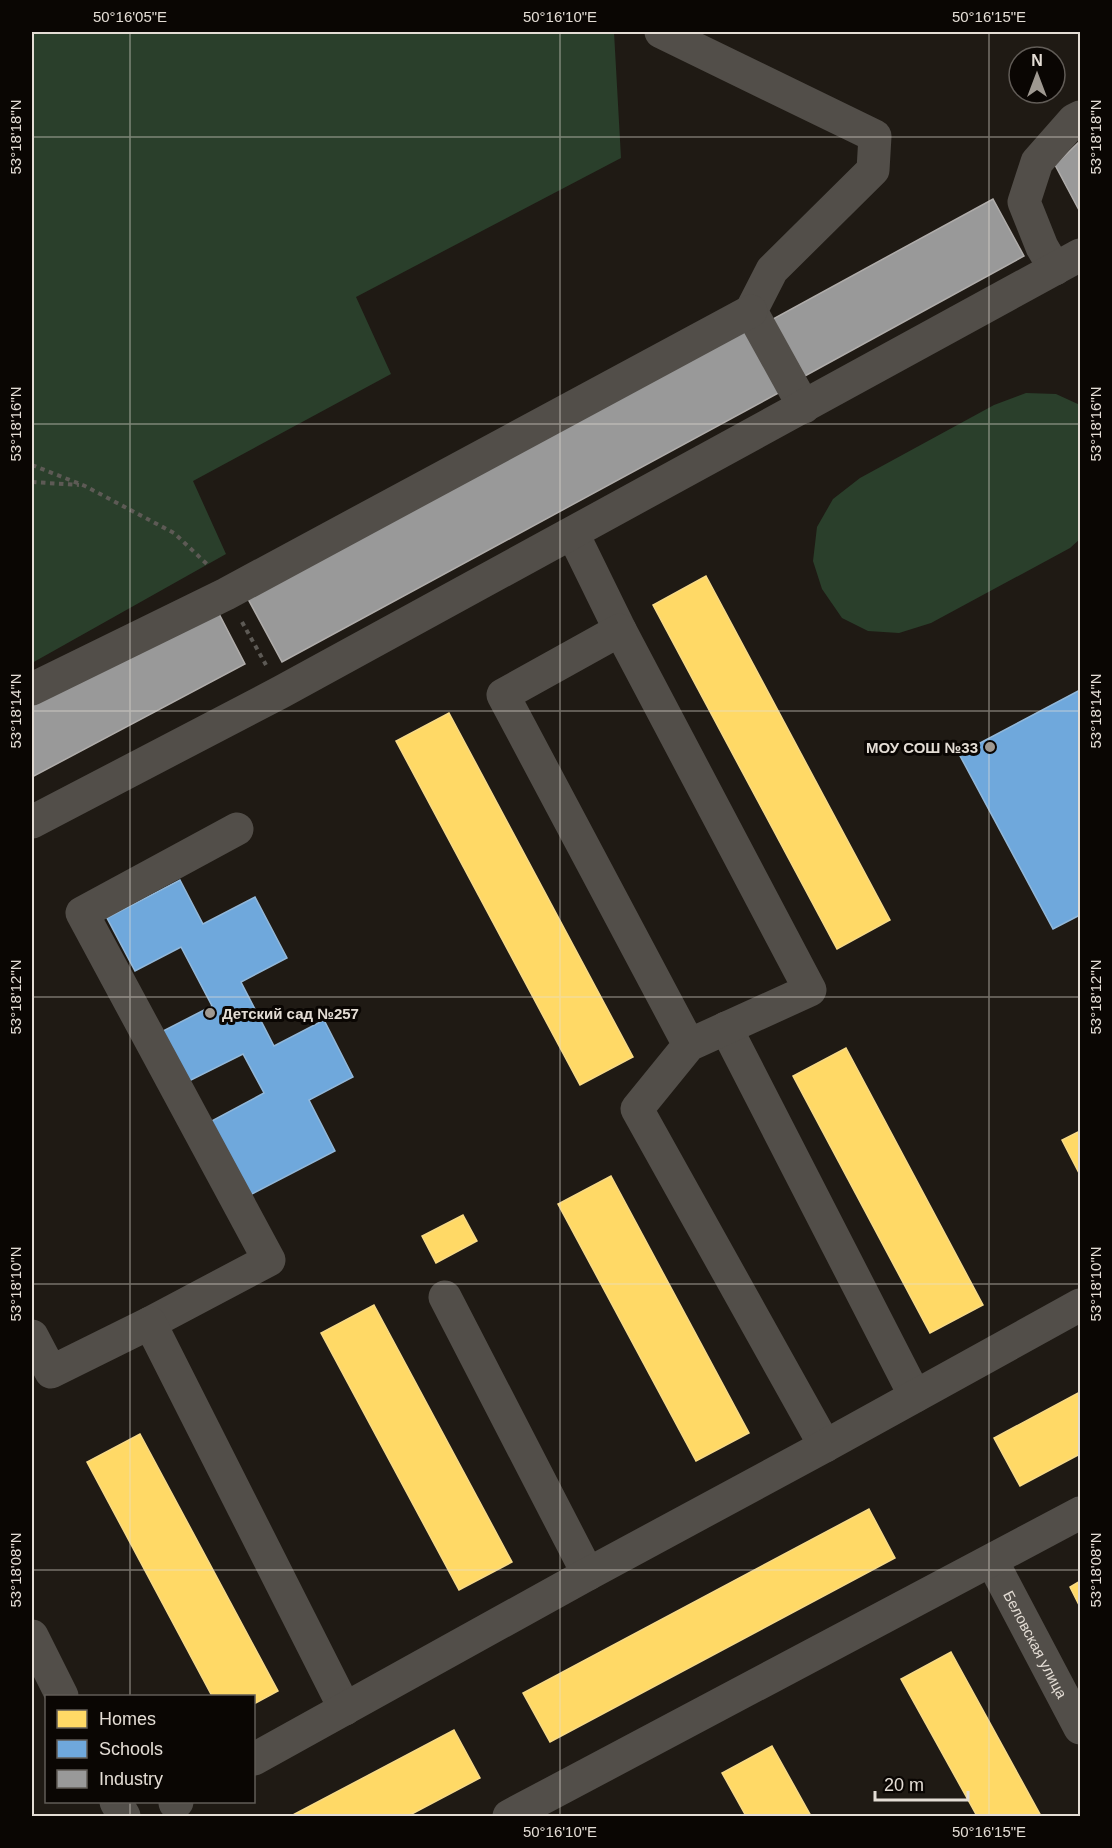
<svg xmlns="http://www.w3.org/2000/svg" width="1112" height="1848" viewBox="0 0 1112 1848" font-family="Helvetica,sans-serif">
	<style>
		.green { fill: #2a3f2b }
		.homes { fill: #ffd966; stroke: #f7da87; stroke-width: 1.5 }
		.schools { fill: #6fa8dc; stroke: #92b8da; stroke-width: 1.5 }
		.industry { fill: #999; stroke: #b0adab; stroke-width: 1.5 }
		.lines { fill: none; stroke-linecap: round; stroke-linejoin: round }
		.path { stroke: #5d5a55; stroke-width: 4; stroke-dasharray: 4.5 4.5; stroke-linecap: butt }
		.minor { stroke: #524e49; stroke-width: 33 }
		.ticks { fill: none; stroke: #e4ddd5; stroke-width: 1.5; stroke-opacity: 0.45 }
		.poi-dot { fill: #9f9991; stroke: #0a0603; stroke-width: 2 }
		.labels { text-anchor: middle; dominant-baseline: central; stroke-width: 6; stroke-linejoin: round; paint-order: stroke }
		.poi-label { font-size: 15px; font-weight: bold; fill: #e4ddd5; stroke: #0a0603; text-anchor: end }
		.street-label { font-size: 15px; fill: #e4ddd5; stroke: #0a0603 }
		.neatline { fill: none; stroke: #e4ddd5; stroke-width: 2 }
		.ticks-label { font-size: 15px; text-anchor: middle; fill: #e4ddd5 }
	</style>
	<rect width="100%" height="100%" fill="#1f1a14"/>
	<!-- green -->
	<path class="green" d="M32,32H614L621,158L356,297L391,374L193,481L226,554L32,663Z
		M1026,393L1056,394L1080,405V539L1070,548L931,623L899,633L868,631L842,618L822,589L813,561L817,527L833,499L860,478L994,405Z"/>
	<!-- homes -->
	<path class="homes" d="M706,576L890,920L837,949L653,605Z
		M449,713L633,1057L580,1085L396,741Z
		M846,1048L983,1305L930,1333L793,1076Z
		M1080,1131V1175L1062,1140Z
		M611,1176L749,1433L696,1461L558,1204Z
		M463,1215L477,1241L436,1263L422,1236Z
		M374,1305L512,1562L459,1590L321,1333Z
		M1080,1392V1454L1020,1486L994,1438Z
		M140,1434L278,1691L254,1704V1696H212L87,1462Z
		M869,1509L895,1558L550,1742L523,1693Z
		M1080,1581V1607L1070,1587Z
		M951,1652L1041,1816H977L901,1679Z
		M454,1730L480,1778L408,1816H291Z
		M772,1746L811,1816H746L722,1773Z"/>
	<!-- schools -->
	<path class="schools" d="M1080,690V915L1053,929L959,754Z
		M180,880L203,924L255,897L287,958L241,982L274,1046L324,1020L353,1077L309,1100L335,1151L244,1198L206,1124L264,1093L243,1054L187,1082L161,1032L212,1006L181,947L135,971L107,918Z"/>
	<!-- industry -->
	<path class="industry" d="M1080,141V212L1055,165Z
		M993,199L1024,256L805,376L773,319Z
		M750,327L784,390L282,662L248,599Z
		M215,606L245,664L32,777V703Z"/>
	<g class="lines">
		<!-- path -->
		<path class="path" d="M32,465L85,486L174,533L209,566
			M32,482L79,485
			M242,622L266,665"/>
		<!-- minor -->
		<g class="minor">
			<path d="M661,32L875,136L873,170L772,270L751,311L804,407"/>
			<path d="M1055,269L1042,247L1024,202L1037,162L1074,120L1080,117"/>
			<path d="M573,534L620,630"/>
			<path d="M32,689L226,594L751,311"/>
			<path d="M32,822L281,692L1080,255"/>
			<path d="M726,1028L915,1396"/>
			<path d="M689,1045L503,695L620,630L810,990L689,1045L637,1109L825,1446"/>
			<path d="M445,1297L588,1574"/>
			<path d="M150,1323L269,1260L82,913L237,829"/>
			<path d="M32,1336L51,1372L150,1323L345,1709"/>
			<path id="s1" d="M992,1561L1080,1728"/>
			<path d="M32,1636L62,1696"/>
			<path d="M254,1759L588,1574L825,1446L1080,1305"/>
			<path d="M116,1802L124,1816"/>
			<path d="M175,1803L177,1802"/>
			<path d="M509,1816L1080,1513"/>
		</g>
	</g>
	<!-- ticks -->
	<path class="ticks" d="M130,32V1696M560,32V1816M989,32V1816M32,137H1080M32,424H1080M32,711H1080M32,997H1080M32,1284H1080M32,1570H1080M130,1802V1816"/>
	<!-- markers -->
	<g class="poi-dot">
		<circle cx="990" cy="747" r="6"/>
		<circle cx="210" cy="1013" r="6"/>
	</g>
	<g class="labels">
		<!-- poi labels -->
		<g class="poi-label">
			<text x="978" y="747">МОУ СОШ №33</text>
			<text x="222" y="1013" text-anchor="start">Детский сад №257</text>
		</g>
		<!-- street labels -->
		<g class="street-label">
			<text stroke="none"><textPath href="#s1" startOffset="94">Беловская улица</textPath></text>
		</g>
	</g>
	<!-- border -->
	<rect width="1112" height="1848" fill="none" stroke="#0a0603" stroke-width="66"/>
	<!-- legend -->
	<rect x="45" y="1695" width="210" height="108" fill="#0a0603" stroke="#615c57" stroke-width="1.5"/>
	<rect x="57" y="1710" width="30" height="18" fill="#ffd966" stroke="#615c57" stroke-width="1.5"/>
	<text x="99" y="1725" font-size="18" fill="#e4ddd5">Homes</text>
	<rect x="57" y="1740" width="30" height="18" fill="#6fa8dc" stroke="#615c57" stroke-width="1.5"/>
	<text x="99" y="1755" font-size="18" fill="#e4ddd5">Schools</text>
	<rect x="57" y="1770" width="30" height="18" fill="#999999" stroke="#615c57" stroke-width="1.5"/>
	<text x="99" y="1785" font-size="18" fill="#e4ddd5">Industry</text>
	<!-- north arrow -->
	<g transform="translate(1037 75)"><circle r="28" fill="#0a0603" stroke="#615c57" stroke-width="1.5"/>
	<path d="M0-4.5L10 22L0 15L-10 22Z" fill="#9f9991"/>
	<text y="-9" font-size="16" font-weight="bold" text-anchor="middle" fill="#e4ddd5">N</text>
	</g>
	<!-- scale -->
	<path d="M875 1791v9h93v-9" fill="none" stroke="#e4ddd5" stroke-width="3"/>
	<text x="884" y="1791" font-size="18" fill="#e4ddd5" stroke="#0a0603" stroke-width="4.5" paint-order="stroke">20 m</text>
	<rect x="33" y="33" width="1046" height="1782" class="neatline"/>
	<g class="ticks-label">
		<text x="130" y="22">50°16'05"E</text>
		<text x="560" y="22">50°16'10"E</text>
		<text x="989" y="22">50°16'15"E</text>
		<text transform="translate(16 137) rotate(-90)" y="5">53°18'18"N</text>
		<text transform="translate(1096 137) rotate(-90)" y="5">53°18'18"N</text>
		<text transform="translate(16 424) rotate(-90)" y="5">53°18'16"N</text>
		<text transform="translate(1096 424) rotate(-90)" y="5">53°18'16"N</text>
		<text transform="translate(16 711) rotate(-90)" y="5">53°18'14"N</text>
		<text transform="translate(1096 711) rotate(-90)" y="5">53°18'14"N</text>
		<text transform="translate(16 997) rotate(-90)" y="5">53°18'12"N</text>
		<text transform="translate(1096 997) rotate(-90)" y="5">53°18'12"N</text>
		<text transform="translate(16 1284) rotate(-90)" y="5">53°18'10"N</text>
		<text transform="translate(1096 1284) rotate(-90)" y="5">53°18'10"N</text>
		<text transform="translate(16 1570) rotate(-90)" y="5">53°18'08"N</text>
		<text transform="translate(1096 1570) rotate(-90)" y="5">53°18'08"N</text>
		<text x="560" y="1837">50°16'10"E</text>
		<text x="989" y="1837">50°16'15"E</text>
	</g>
</svg>
